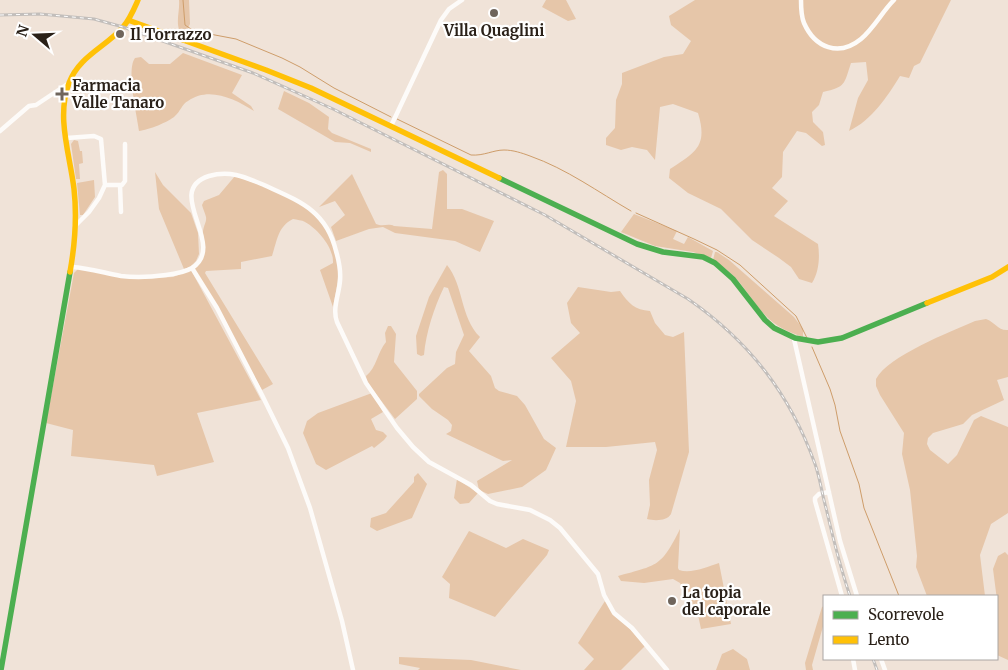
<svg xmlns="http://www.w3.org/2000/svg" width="1008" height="670" viewBox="0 0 1008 670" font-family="Merriweather,serif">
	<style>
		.green { fill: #e6c6a9 }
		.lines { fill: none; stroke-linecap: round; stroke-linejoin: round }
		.stream { stroke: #ce9d6a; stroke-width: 1 }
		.street { stroke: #fdfbf9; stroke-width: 4.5 }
		.fast { stroke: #4caf50; stroke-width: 5.5 }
		.slow { stroke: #ffc107; stroke-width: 5.5 }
		.rail-casing { stroke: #c2bebb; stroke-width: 3 }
		.rail { stroke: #fff; stroke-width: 1; stroke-dasharray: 4; stroke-linecap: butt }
		.poi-dot { fill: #6f655c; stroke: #fff; stroke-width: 2 }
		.labels { text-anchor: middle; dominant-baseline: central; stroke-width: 4.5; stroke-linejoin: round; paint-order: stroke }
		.poi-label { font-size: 15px; font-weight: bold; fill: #2a2119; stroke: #fff; text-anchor: start }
	</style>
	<rect width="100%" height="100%" fill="#f0e3d8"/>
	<!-- green -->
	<path class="green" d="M179,0H189L190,24L187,30L183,31L179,29C176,20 180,10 179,0Z
		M546,0H566L576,19L568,21L542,7Z
		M695,0H951L920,63L914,66L909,78L900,76C887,97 872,120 849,131L858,98L868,80L866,62L851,63C844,84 846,87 823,92L819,105L812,112L813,122L823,132L825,145L822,146L806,133L797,131L783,152L782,177L772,188L788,201L774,216L818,244C820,257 819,272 812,283L799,279L791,267L779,258L752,240L721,209L688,193L669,178L670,169C696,152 708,146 698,113L673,104L660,107L655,160L647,150L632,147L621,150L606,145V138L615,128L616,100L622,84V73L664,57L683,54L691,41L671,25L669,16Z
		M183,53L242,75L232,93L251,106L254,111C235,99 209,86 188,101C182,104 180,112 175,116C169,122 148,130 139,131C137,115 126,70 135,58L141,57L149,64H170Z
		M284,91L309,103L329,117L328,129L332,133L371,149V152L350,143L335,142L278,109Z
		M74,140L78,141L80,151H82L83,163L79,164L80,179H76L71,144Z
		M443,170L447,174V209H462L494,221L480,252L455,241L395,233L383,227L369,229L336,241L331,227L345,215L335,201L319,207L352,174L376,224C383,227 388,223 394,226L432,229L439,172Z
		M155,172L163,185L191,213L198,233L199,254L196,261L190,267L184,269L159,209Z
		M235,176C259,184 298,199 317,216C332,229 338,254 338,273C338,284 335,296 333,307L320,270L333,263C334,248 318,229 305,222C302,220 297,220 293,219C278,226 277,241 272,256L241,262V269L206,271L205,273L273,384L262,390L194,269C206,258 204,248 203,232C203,227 207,221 206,217C205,213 203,209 202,205L204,201L219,195Z
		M94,180L95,197L83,215H80L77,183Z
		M634,214L677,231L673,239L684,244L688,237L713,251L711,258L693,252L655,246L621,232Z
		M715,252H717L729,260L794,317L803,329V337C766,325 762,311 740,283C732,273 723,267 713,260Z
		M447,265C464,286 460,317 480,337L469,351L491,376L495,388L499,391L517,396L525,405L544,439L556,448L546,470L522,487L488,494L479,490L477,481L512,460L503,461L446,434L451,431L452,425L448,420L432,409L419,396V394L447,368L455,364L456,352L464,335L448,288L444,287C434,308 426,332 424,355L421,356L417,354L416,336L429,297Z
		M78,269L153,278L173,277L191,270L261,400L197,413L214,462L157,476L154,465L71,456L73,430L46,423L74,273Z
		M578,287L611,292L620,291C628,303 635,310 650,311L655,323L665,335L673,337L684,332L689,452L671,514C667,521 655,521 647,519L650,505L649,480L657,450L655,442L606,447H566L576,401L571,381L551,358L580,333L571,323L567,303Z
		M986,319C995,322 998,331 1008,330V377L997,380L1004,400L972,415L963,424L933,433L928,438L927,444L930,450L948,464L957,455L974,420L981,416L1008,427V513L991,524L980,555L985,596H927L916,567L917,556L910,490L902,454L904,433L880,395L876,386V379C888,356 950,332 975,321Z
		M388,326H391L396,334L394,362L417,391V399L395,419L367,382L366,376C377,367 377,353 386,342L385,333Z
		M372,393L383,412L371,419L376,430L383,432L387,436L384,440L374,448L372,446L326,470L316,464L303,433L307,421L318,413Z
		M418,473L427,484L412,518L377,531L370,527L371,518L386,513L414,482V477Z
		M457,479L478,493L469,503L460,504L454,498Z
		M680,529L678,568L679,570C691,574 707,567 719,563L731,624L701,629L697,610L691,607L680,583L673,579L644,583L621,581L618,576C658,565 661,567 680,529Z
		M469,531L506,548L523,539L549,550L547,555L495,617L449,598L450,584L442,577Z
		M1005,552L1008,555V660L997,655V600L993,569L998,556Z
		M605,601L645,646L621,670H584L594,659L578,643Z
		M824,606V623L812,665L813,670H806L805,663L822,607Z
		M733,649L747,659L750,670H716L722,654Z
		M399,657L471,660L521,670H418L420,668L399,664Z"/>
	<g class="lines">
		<!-- stream -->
		<path class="stream" d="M183,0L185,25L194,31L236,39L282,58L300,67L334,88L391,117
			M397,119L471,155C484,156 493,150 504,150C513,150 522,153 530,156C567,169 598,192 631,211
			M636,213L694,239L717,250L740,265L796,316L807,338
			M812,347L830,389L835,405L840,431L859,484L864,508L899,596"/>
		<!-- street -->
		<path class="street" d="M801,0C801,8 801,16 804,23C815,48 839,57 861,39C874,28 882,12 894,0
			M391,126L441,20L449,9L462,0
			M0,131L29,106L36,105L69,83
			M67,138L94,136L101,139L105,185L99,198L89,212L75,226
			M105,185H122L125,181V144
			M120,185L121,212
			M72,267C89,268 104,273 121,276C136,278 152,277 166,275C175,274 185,272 192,268C228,245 162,191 209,176C230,170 245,177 264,185C299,201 326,210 336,251C339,261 341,270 340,281C339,294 332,309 337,322L366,383L397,428L413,447L429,462L471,485L490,501L497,504L530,510L550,520L560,528L598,574L604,595L614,613L632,628L667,670
			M192,268L217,308L262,395L288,448L310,508L342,621L353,670
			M794,339L840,541L857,596
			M829,492L819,494L815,498V501L842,596
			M853,659L855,670
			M881,659L885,670"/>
		<!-- fast -->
		<path class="fast" d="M499,178L637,244L663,252L703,257L715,263L733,279L765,320L774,328L795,338L818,342L842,338L927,303
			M1,670L70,272"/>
		<!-- slow -->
		<path class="slow" d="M128,20L266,70L311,88L499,178
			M70,272C75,244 77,216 74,189C70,155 56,117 69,83C79,56 106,47 123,27C130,19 134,9 138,0
			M927,303L992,277L1008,267"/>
		<!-- rail casing -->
		<g class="rail-casing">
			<path id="rail" d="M0,15L40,14L94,19L123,27L253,73L333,109L545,215L688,299C749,341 790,394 815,464C820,478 822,494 826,508C833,538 840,567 850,596
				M873,659L877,670"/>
		</g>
		<!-- rail -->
		<use href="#rail" class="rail"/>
	</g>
	<!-- markers -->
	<g class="poi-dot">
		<circle cx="494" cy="13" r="5"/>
		<circle cx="120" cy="34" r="5"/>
		<path d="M59.5 86.5h5v5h5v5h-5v5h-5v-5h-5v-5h5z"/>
		<circle cx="672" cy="601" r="5"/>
	</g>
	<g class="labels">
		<!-- poi labels -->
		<g class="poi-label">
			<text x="494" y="30" text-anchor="middle">Villa Quaglini</text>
			<text x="130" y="34">Il Torrazzo</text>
			<text x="72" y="85">Farmacia<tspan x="72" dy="17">Valle Tanaro</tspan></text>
			<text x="682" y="592">La topia<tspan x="682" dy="17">del caporale</tspan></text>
		</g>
	</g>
	<!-- legend -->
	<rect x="823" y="595" width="175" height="65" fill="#ffffff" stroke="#aaa6a3"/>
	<rect x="833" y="611" width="25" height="8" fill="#4caf50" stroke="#aaa6a3"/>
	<text x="868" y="620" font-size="15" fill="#2a2119">Scorrevole</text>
	<rect x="833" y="636" width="25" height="8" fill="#ffc107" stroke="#aaa6a3"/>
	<text x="868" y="645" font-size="15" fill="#2a2119">Lento</text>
	<!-- north arrow -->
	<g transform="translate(35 35) rotate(289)" stroke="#ffffff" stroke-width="4" paint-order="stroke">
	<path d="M0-4L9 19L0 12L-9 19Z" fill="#2a2119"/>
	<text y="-8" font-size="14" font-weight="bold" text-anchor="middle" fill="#2a2119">N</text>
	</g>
</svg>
